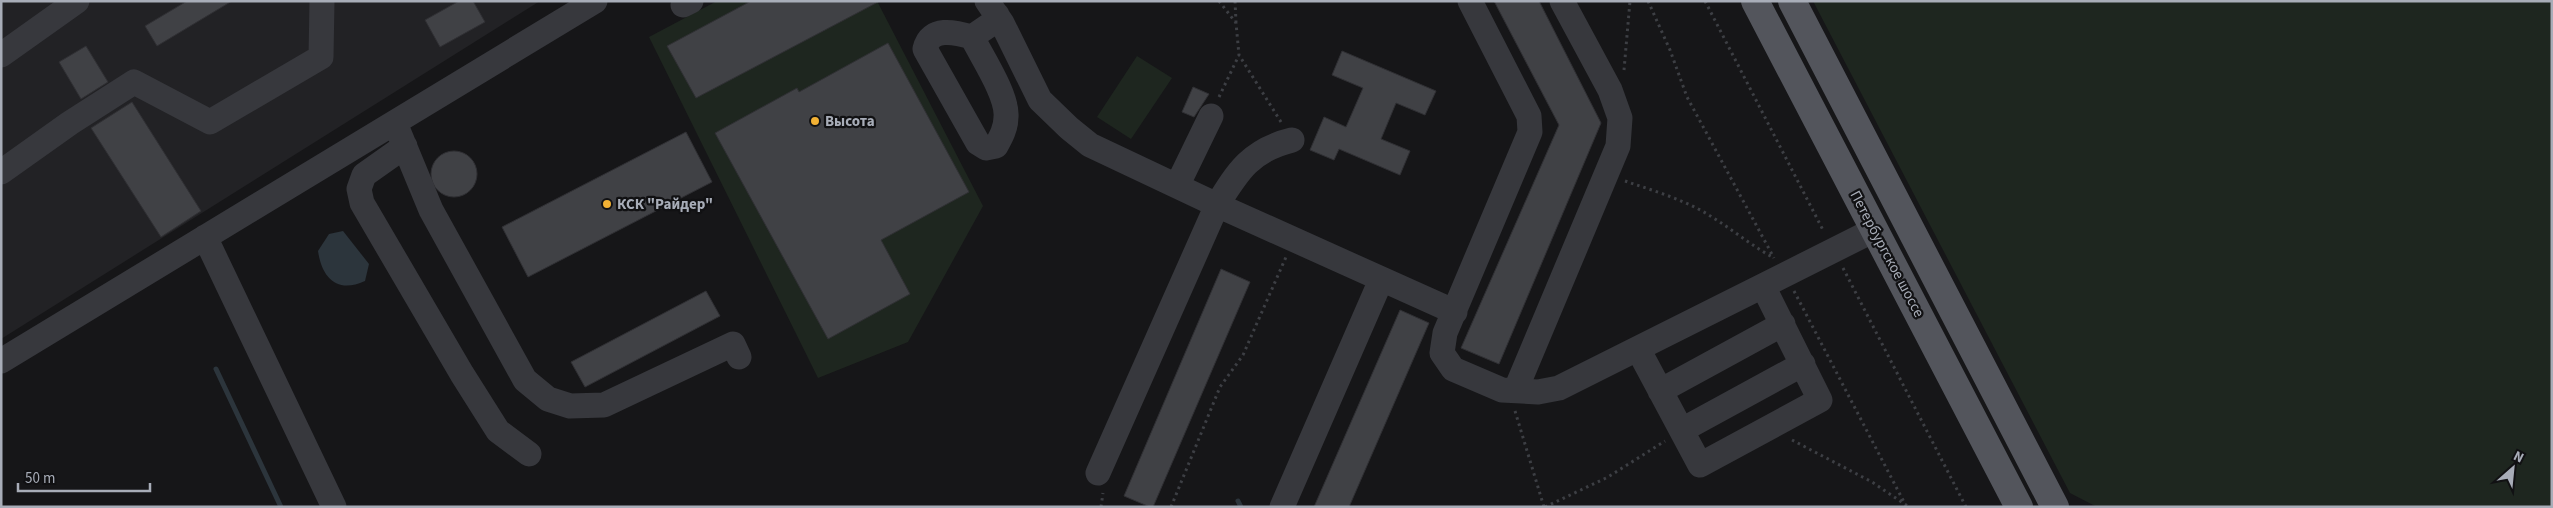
<svg xmlns="http://www.w3.org/2000/svg" width="2553" height="508" viewBox="0 0 2553 508" font-family="'Source Sans 3',sans-serif">
	<style>
		.built { fill: #222225 }
		.green { fill: #1e261f }
		.water { fill: #2c353c }
		.lines { fill: none; stroke-linecap: round; stroke-linejoin: round }
		.stream { stroke: #2c353c; stroke-width: 5 }
		.building { fill: #404145; stroke: #303034 }
		.path { stroke: #3d3f44; stroke-width: 3; stroke-dasharray: 2.5 4; stroke-linecap: butt }
		.minor { stroke: #37383d; stroke-width: 25 }
		.major { stroke: #53555c; stroke-width: 28 }
		.poi-dot { fill: #f2b134; stroke: #111113; stroke-width: 2 }
		.labels { text-anchor: middle; dominant-baseline: central; stroke-width: 4.5; stroke-linejoin: round; paint-order: stroke }
		.poi-label { font-size: 15px; font-weight: bold; fill: #a8adb8; stroke: #111113; text-anchor: start }
		.street-label { font-size: 15px; fill: #a8adb8; stroke: #111113 }
	</style>
	<rect width="100%" height="100%" fill="#161618"/>
	<!-- built -->
	<path class="built" d="M1,1H540L1,339Z"/>
	<!-- green -->
	<path class="green" d="M717,1H877L983,206L908,342L818,378L649,37Z
		M1813,1H2552V507H2097L2070,493Z
		M1137,56L1172,78L1131,139L1097,117Z"/>
	<!-- water -->
	<path class="water" d="M343,231L369,264L365,281C337,294 322,278 318,251L329,234Z"/>
	<g class="lines">
		<!-- stream -->
		<path class="stream" d="M216,369L281,507
			M1238,501L1241,507"/>
	</g>
	<!-- building -->
	<path class="building" d="M187,1H232L157,46L145,26Z
		M459,1H473L485,22L440,47L425,20Z
		M751,1H880L696,98L667,46Z
		M1494,1H1539L1601,123L1499,364L1461,348L1559,125Z
		M888,43L969,192L881,240L910,294L828,339L715,133L797,88L799,92Z
		M86,46L108,82L81,99L59,62Z
		M1342,51L1436,91L1425,115L1396,103L1381,139L1410,151L1400,175L1339,149L1334,160L1310,150L1324,117L1346,127L1363,88L1332,75Z
		M1193,87L1209,94L1194,117L1182,112Z
		M132,102L201,211L161,237L91,128Z
		M686,132L712,182L528,277L502,227Z
		M431 174a23 23 0 1 1 46 0a23 23 0 1 1-46 0Z
		M1221,269L1250,282L1153,507H1150L1124,496Z
		M706,291L720,316L585,387L571,362Z
		M1400,310L1429,323L1349,507H1314Z"/>
	<g class="lines">
		<!-- path -->
		<path class="path" d="M1219,1L1236,23L1239,55L1281,122
			M1235,1L1236,22
			M1648,1L1670,50L1687,97L1774,258
			M1705,1L1824,232
			M1624,70L1630,1
			M1219,97L1239,55
			M1625,181C1654,191 1686,200 1712,217C1733,230 1752,246 1774,258
			M1843,268L1966,507
			M1794,291L1905,504
			M1515,411L1544,507
			M1792,440L1872,482L1909,507
			M1101,507L1103,493
			M1171,507L1220,387L1243,355L1286,257
			M1545,507L1608,477L1665,441"/>
		<!-- minor -->
		<path class="minor" d="M987,1L1002,23L1040,100L1069,128L1090,145L1217,205L1455,312
			M1470,1L1529,116L1530,132L1445,333L1442,353L1453,369L1502,390L1538,392L1559,388L1874,230
			M683,5L691,1
			M972,37C982,57 1008,96 1006,117C1006,128 1001,137 996,146L986,148L978,143L925,49C930,26 955,32 972,37L991,24L997,15
			M1,55L77,1
			M395,123L431,210L525,380L548,399L570,406L604,405L733,344L739,357
			M405,146L364,175L359,189L362,203L462,374L498,431L529,454
			M1,172L70,123L134,82L210,122L321,57L322,1
			M1177,186L1211,116
			M205,237L334,507
			M1638,349L1700,465L1820,400L1763,286
			M1,361L595,1
			M1516,389L1618,146L1620,118L1610,90L1562,1
			M1660,391L1783,324
			M1682,430L1803,364
			M1098,473L1217,205C1238,171 1251,150 1292,140
			M1282,507L1381,280"/>
		<!-- major -->
		<path class="major" d="M1755,1L2019,507
			M1792,1L2055,507"/>
	</g>
	<!-- markers -->
	<g class="poi-dot">
		<circle cx="815" cy="121" r="5"/>
		<circle cx="607" cy="204" r="5"/>
	</g>
	<g class="labels">
		<!-- poi labels -->
		<g class="poi-label">
			<text x="825" y="121">Высота</text>
			<text x="617" y="204">КСК "Райдер"</text>
		</g>
		<!-- street labels -->
		<g class="street-label">
			<text transform="translate(1887 254) rotate(62)">Петербургское шоссе</text>
		</g>
	</g>
	<!-- border -->
	<rect width="2553" height="508" fill="none" stroke="#a8adb8" stroke-width="5"/>
	<!-- north arrow -->
	<g transform="translate(2513 468) rotate(27)" stroke="#111113" stroke-width="4" paint-order="stroke">
	<path d="M0-4L9 19L0 12L-9 19Z" fill="#a8adb8"/>
	<text y="-8" font-size="14" font-weight="bold" text-anchor="middle" fill="#a8adb8">N</text>
	</g>
	<!-- scale -->
	<path d="M18 483v8h132v-8" fill="none" stroke="#a8adb8" stroke-width="2.5"/>
	<text x="25" y="483" font-size="15" fill="#a8adb8" stroke="#111113" stroke-width="4" paint-order="stroke">50 m</text>
</svg>
